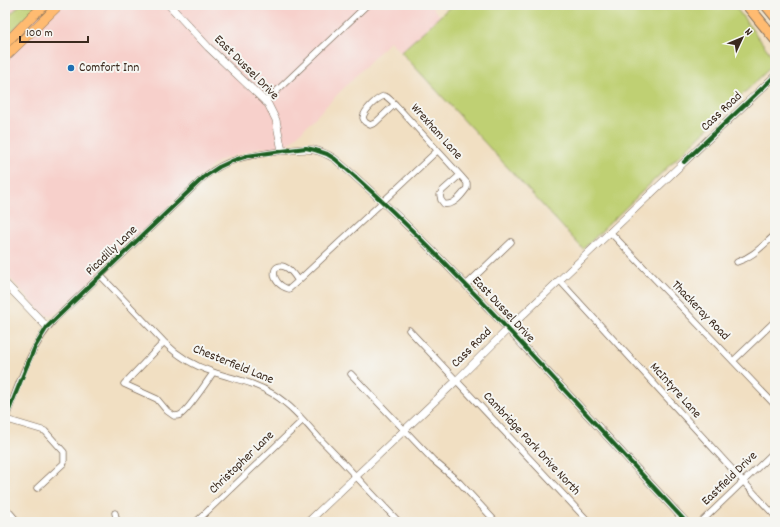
<svg xmlns="http://www.w3.org/2000/svg" width="780" height="527" viewBox="0 0 780 527" font-family="Dekko,sans-serif">
	<style>
		.built { fill: #f7d0cb }
		.green { fill: #bfd073; stroke: #7d7d48 }
		.lines { fill: none; stroke-linecap: round; stroke-linejoin: round }
		.minor-casing { stroke: #7b6957; stroke-width: 7 }
		.tertiary-casing { stroke: #7b6957; stroke-width: 8 }
		.primary-casing { stroke: #7b6957; stroke-width: 10 }
		.motorway-casing { stroke: #7b6957; stroke-width: 12 }
		.minor { stroke: #fff; stroke-width: 5.5 }
		.tertiary { stroke: #fff; stroke-width: 7 }
		.primary { stroke: #ffbb71; stroke-width: 9 }
		.motorway { stroke: #ffbb71; stroke-width: 10 }
		.cycleway-casing { stroke: #f6f6f2; stroke-width: 6 }
		.cycleway { stroke: #1b5e20; stroke-width: 4 }
		.poi-dot { fill: #1f6fb2; stroke: #f6f6f2; stroke-width: 1.5 }
		.labels { text-anchor: middle; dominant-baseline: central; stroke-width: 4; stroke-linejoin: round; paint-order: stroke }
		.poi-label { font-size: 13px; fill: #3b2a1e; stroke: #f6f6f2; text-anchor: start }
		.street-label { font-size: 13px; fill: #3b2a1e; stroke: #f6f6f2 }
	</style>
	<rect width="100%" height="100%" fill="#f6f6f2"/>
	<filter id="ink" filterUnits="userSpaceOnUse"><feTurbulence type="fractalNoise" baseFrequency=".025" numOctaves="2"/><feDisplacementMap in="SourceGraphic" scale="8" xChannelSelector="R" yChannelSelector="G"/><feConvolveMatrix kernelMatrix="1 2 1 2 8 2 1 2 1" color-interpolation-filters="sRGB"/></filter>
	<filter id="wash" filterUnits="userSpaceOnUse"><feTurbulence type="fractalNoise" baseFrequency=".012" numOctaves="4" result="noise"/><feDisplacementMap in="SourceGraphic" scale="16" xChannelSelector="R" yChannelSelector="G"/><feGaussianBlur stdDeviation="0.9" result="paint"/><feColorMatrix in="noise" values="0 0 0 0 0 0 0 0 0 0 0 0 0 0 0 0 0 1.4 0 .05"/><feComposite in="paint" operator="in"/></filter>
	<g filter="url(#wash)">
		<rect width="100%" height="100%" fill="#f1dfc2"/>
		<!-- built -->
		<path class="built" d="M5,5H430L440,16L401,52L390,41L282,151L260,147L218,161L193,183L58,312L50,316L42,313L5,273Z"/>
		<!-- green -->
		<path class="green" d="M20,5H39L5,38V19Z
			M452,5H734L775,60V63L583,249L401,52Z"/>
	</g>
	<g filter="url(#ink)">
		<g class="lines">
			<!-- minor casing -->
			<g class="minor-casing">
				<path id="minor" d="M384,96L387,97L395,104L375,123L370,125L365,122L363,118C364,110 377,98 384,96Z
					M265,102L367,5
					M395,104L460,175
					M460,175L467,183V188C462,195 454,206 444,204L441,200L440,195L442,191Z
					M610,232L775,405
					M737,262C753,257 763,245 775,235
					M101,276L164,342C178,356 194,366 213,372C233,379 254,382 273,394C291,405 305,422 319,438C346,465 372,494 399,522
					M298,281C295,276 290,269 285,267C272,261 268,283 289,289L298,281L437,151
					M560,281L775,516
					M466,285L511,242
					M409,330L589,522
					M164,342L124,384L157,399L167,411L174,416C176,416 178,416 180,415C187,412 208,380 213,373
					M733,361L775,321
					M351,374L433,460L460,483L496,522
					M5,419L45,431L64,452V463L37,488
					M5,420C18,387 30,346 55,319L204,177C229,157 252,155 282,151
					M5,507L18,522
					M115,513L117,522
					M196,522L303,420
					M701,522L775,451"/>
			</g>
			<!-- tertiary casing -->
			<g class="tertiary-casing">
				<path id="tertiary" d="M169,5L208,47L268,104L276,120L282,151C305,149 315,146 335,159C390,206 439,257 489,309C555,379 620,451 686,522
					M5,283L47,327
					M308,522L457,380L508,329L775,76"/>
			</g>
			<!-- primary casing -->
			<g class="primary-casing">
				<path id="primary" d="M5,44L33,15L46,5
					M5,57L59,5"/>
			</g>
			<!-- motorway casing -->
			<g class="motorway-casing">
				<path id="motorway" d="M747,5L775,39
					M766,5L775,16"/>
			</g>
			<!-- minor -->
			<use href="#minor" class="minor"/>
			<!-- tertiary -->
			<use href="#tertiary" class="tertiary"/>
			<!-- primary -->
			<use href="#primary" class="primary"/>
			<!-- motorway -->
			<use href="#motorway" class="motorway"/>
			<!-- cycleway casing -->
			<g class="cycleway-casing">
				<path id="cycleway" d="M684,162L775,76
					M5,420L26,368L35,347L47,327L143,235L204,177L219,167L232,161L247,156L282,151L306,148L315,150L327,154L335,159C390,206 439,257 489,309C555,379 620,451 686,522"/>
			</g>
			<!-- cycleway -->
			<use href="#cycleway" class="cycleway"/>
		</g>
	</g>
	<!-- markers -->
	<circle class="poi-dot" cx="71" cy="68" r="4"/>
	<g class="labels">
		<!-- poi labels -->
		<g class="poi-label">
			<text x="79" y="68">Comfort Inn</text>
		</g>
		<!-- street labels -->
		<g class="street-label">
			<text transform="translate(246 68) rotate(45)">East Dussel Drive</text>
			<text transform="translate(722 112) rotate(-43)">Cass Road</text>
			<text transform="translate(436 132) rotate(48)">Wrexham Lane</text>
			<text transform="translate(112 251) rotate(-44)">Picadilly Lane</text>
			<text transform="translate(503 310) rotate(47)">East Dussel Drive</text>
			<text transform="translate(700 311) rotate(46)">Thackeray Road</text>
			<text transform="translate(472 348) rotate(-45)">Cass Road</text>
			<text transform="translate(233 365) rotate(22)">Chesterfield Lane</text>
			<text transform="translate(675 391) rotate(48)">McIntyre Lane</text>
			<text transform="translate(531 444) rotate(47)">Cambridge Park Drive North</text>
			<text transform="translate(242 463) rotate(-44)">Christopher Lane</text>
			<text transform="translate(730 479) rotate(-44)">Eastfield Drive</text>
		</g>
	</g>
	<!-- margin -->
	<rect width="780" height="527" fill="none" stroke="#f6f6f2" stroke-width="20"/>
	<!-- north arrow -->
	<g transform="translate(742 38) rotate(46)" stroke="#f6f6f2" stroke-width="3" paint-order="stroke">
	<path d="M0-3L7 15L0 10L-7 15Z" fill="#3b2a1e"/>
	<text y="-6" font-size="11" font-weight="bold" text-anchor="middle" fill="#3b2a1e">N</text>
	</g>
	<!-- scale -->
	<path d="M20 36v6h68v-6" fill="none" stroke="#3b2a1e" stroke-width="2"/>
	<text x="26" y="36" font-size="12" fill="#3b2a1e" stroke="#f6f6f2" stroke-width="3" paint-order="stroke">100 m</text>
</svg>
